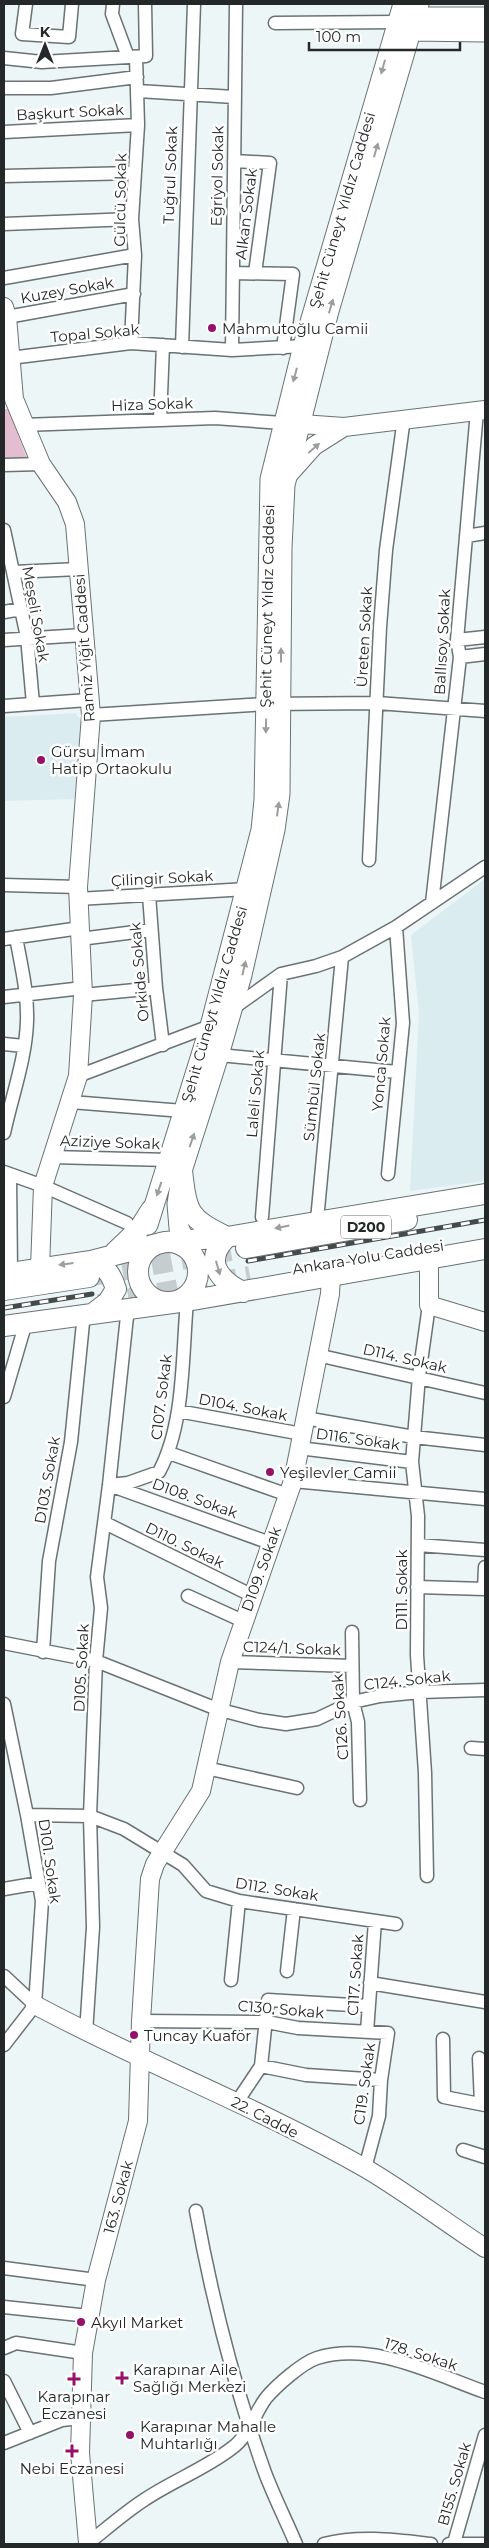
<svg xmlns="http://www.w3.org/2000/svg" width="489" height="2548" viewBox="0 0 489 2548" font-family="Montserrat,sans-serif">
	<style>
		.built { fill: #daecf0 }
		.green { fill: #e4bdd1 }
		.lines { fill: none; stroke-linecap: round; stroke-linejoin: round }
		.trunk-tunnel { stroke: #c5cdce; stroke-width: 20; stroke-dasharray: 20 10; stroke-linecap: butt }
		.minor-casing { stroke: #6a7274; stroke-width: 15 }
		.secondary-casing { stroke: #6a7274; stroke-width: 20 }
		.primary-casing { stroke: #6a7274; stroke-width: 21 }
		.trunk-casing { stroke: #6a7274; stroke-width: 22 }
		.minor { stroke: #fff; stroke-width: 12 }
		.secondary { stroke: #fff; stroke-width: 18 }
		.primary { stroke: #fff; stroke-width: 19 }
		.trunk { stroke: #fff; stroke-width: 20 }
		.rail-casing { stroke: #454a4a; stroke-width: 5 }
		.rail { stroke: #fff; stroke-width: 3; stroke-dasharray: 9; stroke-linecap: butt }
		.oneway { fill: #9c9e9e }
		.poi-dot { fill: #95116a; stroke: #fff; stroke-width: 2 }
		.labels { text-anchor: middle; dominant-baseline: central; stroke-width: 5; stroke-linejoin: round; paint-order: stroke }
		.shield { fill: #fff; stroke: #666868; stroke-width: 1 }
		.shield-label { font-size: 14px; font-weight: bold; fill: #242828 }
		.street-label { font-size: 15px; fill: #242828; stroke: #fff }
		.poi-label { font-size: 15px; fill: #242828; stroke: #fff; text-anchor: start }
	</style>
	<rect width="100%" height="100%" fill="#edf6f7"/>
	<!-- built -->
	<path class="built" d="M75,713L82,721L74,799L4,801V717Z
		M485,879V1181L410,1191L419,1014L411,935Z"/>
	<!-- green -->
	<path class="green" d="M4,409H8L28,461H4Z"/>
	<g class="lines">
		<!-- trunk-tunnel -->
		<path class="trunk-tunnel" d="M93,1276L246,1248
			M99,1304L250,1276"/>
		<!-- minor casing -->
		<g class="minor-casing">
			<path id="minor" d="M26,4L22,34L69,37L72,4
				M113,4L112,14L128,57
				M275,23L397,22
				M4,58L42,62L146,56L145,4
				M4,88H51L137,77
				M138,91L234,97
				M4,132L138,125
				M234,161L270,163L255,273
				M4,176L135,173
				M4,224L132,219
				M233,273L293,274L283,348
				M4,278L135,255
				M7,317L134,294
				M131,343L135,255L132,219L138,125L136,57
				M182,347L194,4
				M232,350L236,4
				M10,358L131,343L232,350L303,346
				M160,420L163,345
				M23,425L215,418L282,423
				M4,465L41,464
				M4,530L27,637L33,704
				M466,536L485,533
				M14,572L79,569
				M4,612L21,609
				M4,640L83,635
				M457,640L485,637
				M460,657L485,654
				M4,706L88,700
				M91,715L266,704L377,703L485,711
				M369,860L380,627L386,550L404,418
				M4,885L78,887
				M149,895L156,988L163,1045
				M78,899L247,889
				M432,903L460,657L457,640L477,411
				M4,939L80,928
				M80,939L151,930
				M83,995L156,988
				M4,997L83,988
				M232,1009L281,974L316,966L342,957L396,927L485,867
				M4,1044L24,1046
				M219,1055L397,1072
				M78,1076L210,1026
				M71,1102L183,1111
				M4,1133C12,1096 26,1058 27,1021C28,993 21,965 16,937
				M51,1157L169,1160
				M4,1172L43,1186L127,1223
				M388,1174L403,1023L396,927
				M10,1175L11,1273
				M262,1217L281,974
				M317,1220L342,957
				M317,1355L485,1393
				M4,1397L26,1322
				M178,1411L302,1434
				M305,1418L414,1437L485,1445
				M299,1448L412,1462
				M169,1453L288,1495
				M293,1481L485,1499
				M109,1485L128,1483L159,1472C185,1424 182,1355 187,1301
				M115,1487L270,1543
				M105,1523L251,1595
				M418,1545L485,1550
				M417,1587L485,1589
				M484,1589L485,1567
				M188,1596L243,1621
				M352,1632L353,1702L358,1722L360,1800
				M4,1643L96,1661L217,1709L259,1720L286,1724L317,1719L353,1702L380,1696L420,1692L485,1690
				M43,1652L49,1561L71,1442L84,1313
				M230,1662L352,1666
				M4,1704L27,1815L42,1901L35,2005L4,2045
				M471,1748L485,1749
				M206,1768L297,1788
				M27,1815L90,1816L124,1829L183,1865L206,1891L239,1901L396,1924
				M427,1876L425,1773L417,1655L418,1516L412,1462L419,1376L429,1305
				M4,1889L39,1883
				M287,1971L294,1909
				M4,1976L35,2005
				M231,1980L239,1901
				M370,1983L485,2002
				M141,2021L267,2022L298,2028L388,2033L381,2080L379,2116L365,2168
				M367,2032L375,1921
				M86,2033L93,1927L90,1816L96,1661L101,1608L97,1577L109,1485L128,1307
				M443,2039L444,2097L485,2105
				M479,2058L481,2103
				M261,2066L306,2075L381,2080
				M237,2102L261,2066L268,2000L368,2006
				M463,2150L485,2157
				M196,2211C212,2299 234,2386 264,2470C273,2495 286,2520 296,2544
				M4,2268L96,2280
				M4,2307L89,2316
				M4,2348L16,2343L83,2353
				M4,2381L30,2433
				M4,2443L62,2420L79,2418
				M454,2543L485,2435
				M87,2544C105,2530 124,2513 144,2500C172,2481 205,2469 232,2448C249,2436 254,2414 266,2398C276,2386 302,2363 317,2358C372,2341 434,2374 485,2392
				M324,2544C359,2535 396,2540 431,2544
				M449,2544H485"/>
		</g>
		<!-- secondary casing -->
		<g class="secondary-casing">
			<path id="secondary" d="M4,307L7,317L14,399L41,464L67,502L75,524L91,715L78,887L83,995L78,1076L43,1186L40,1268
				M287,423L344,427L485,410
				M289,474L314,446L344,427
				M429,1260V1305L485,1322
				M35,2005C143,2063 258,2107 365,2168C406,2192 445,2222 485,2248
				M88,2543L80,2453L83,2353L96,2280L138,2121L141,2021L150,1879L155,1864L201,1791L230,1662L293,1481L330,1294L331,1275"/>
		</g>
		<!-- primary casing -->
		<g class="primary-casing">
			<path id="primary" d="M405,20L415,17H485
				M402,25L411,31L485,32
				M148,1225L210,1026L261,830L264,800L270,479L303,346L403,4
				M192,1254L179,1228L177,1204L182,1171L219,1055L242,975L275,830L280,794L282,548L285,485L329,311L419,4"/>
		</g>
		<!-- trunk casing -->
		<g class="trunk-casing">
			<path id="trunk" d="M182,1171C187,1213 188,1218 227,1237C203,1260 218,1280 243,1292
				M138 1272a30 30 0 1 1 60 0a30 30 0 1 1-60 0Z
				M246,1248L407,1220
				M115,1252L139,1229L151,1210
				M91,1261C106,1267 111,1273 116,1289L108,1302L95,1312
				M4,1274L91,1261L165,1242L227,1237L485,1194
				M4,1290L89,1277
				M4,1326L187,1301L485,1249"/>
		</g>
		<!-- minor -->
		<use href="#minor" class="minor"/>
		<!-- secondary -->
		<use href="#secondary" class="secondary"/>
		<!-- primary -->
		<use href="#primary" class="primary"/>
		<!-- trunk -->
		<use href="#trunk" class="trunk"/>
		<!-- rail casing -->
		<g class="rail-casing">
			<path id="rail" d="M248,1261L485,1220
				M4,1308L92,1294"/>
		</g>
		<!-- rail -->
		<use href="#rail" class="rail"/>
	</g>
	<!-- one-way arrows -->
	<defs><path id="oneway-solid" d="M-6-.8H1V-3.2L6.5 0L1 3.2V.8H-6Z" transform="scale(1.25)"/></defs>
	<g class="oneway">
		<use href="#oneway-solid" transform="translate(383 67) rotate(106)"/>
		<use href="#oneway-solid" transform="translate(376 150) rotate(-74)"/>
		<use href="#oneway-solid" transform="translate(331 306) rotate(-74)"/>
		<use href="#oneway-solid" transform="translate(295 375) rotate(105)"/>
		<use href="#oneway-solid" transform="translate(314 448) rotate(-41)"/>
		<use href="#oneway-solid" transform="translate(281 655) rotate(-90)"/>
		<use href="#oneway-solid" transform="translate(266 726) rotate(91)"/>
		<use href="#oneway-solid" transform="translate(278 809) rotate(-82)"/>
		<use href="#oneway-solid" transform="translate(244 968) rotate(-77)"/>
		<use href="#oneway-solid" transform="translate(192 1140) rotate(-71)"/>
		<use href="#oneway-solid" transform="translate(159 1189) rotate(109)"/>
		<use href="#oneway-solid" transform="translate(282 1227) rotate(169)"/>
		<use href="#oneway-solid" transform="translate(66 1264) rotate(173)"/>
		<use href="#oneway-solid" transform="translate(218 1268) rotate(74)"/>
	</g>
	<!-- markers -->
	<g class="poi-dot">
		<circle cx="212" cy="328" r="5"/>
		<circle cx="41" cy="760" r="5"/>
		<circle cx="270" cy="1472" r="5"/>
		<circle cx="134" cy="2035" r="5"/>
		<circle cx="81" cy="2322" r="5"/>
		<path d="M119.5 2370.5h5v5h5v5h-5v5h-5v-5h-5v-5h5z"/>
		<path d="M71.5 2371.5h5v5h5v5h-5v5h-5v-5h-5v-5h5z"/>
		<circle cx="130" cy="2435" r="5"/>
		<path d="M69.5 2443.5h5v5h5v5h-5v5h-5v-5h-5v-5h5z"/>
	</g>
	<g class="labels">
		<!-- shield labels -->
		<rect class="shield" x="341" y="1215.5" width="50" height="23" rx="4"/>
		<g class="shield-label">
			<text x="366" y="1227">D200</text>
		</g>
		<!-- street labels -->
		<g class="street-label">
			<text transform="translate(70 112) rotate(-3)">Başkurt Sokak</text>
			<text transform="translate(170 175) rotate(-88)">Tuğrul Sokak</text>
			<text transform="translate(217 176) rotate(-89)">Eğriyol Sokak</text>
			<text transform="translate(120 200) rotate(-89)">Gülcü Sokak</text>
			<text transform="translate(342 210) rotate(-74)">Şehit Cüneyt Yıldız Caddesi</text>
			<text transform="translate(246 214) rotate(-83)">Alkan Sokak</text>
			<text transform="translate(67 290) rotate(-10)">Kuzey Sokak</text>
			<text transform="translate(95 333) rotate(-5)">Topal Sokak</text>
			<text transform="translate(152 404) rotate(-2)">Hiza Sokak</text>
			<text transform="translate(267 606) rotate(-89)">Şehit Cüneyt Yıldız Caddesi</text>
			<text transform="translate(36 614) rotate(80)">Meşeli Sokak</text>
			<text transform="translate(364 637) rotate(-87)">Üreten Sokak</text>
			<text transform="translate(442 642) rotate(-87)">Ballısoy Sokak</text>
			<text transform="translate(84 648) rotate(-94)">Ramiz Yiğit Caddesi</text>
			<text transform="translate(162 878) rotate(-3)">Çilingir Sokak</text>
			<text transform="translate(139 972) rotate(-95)">Orkide Sokak</text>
			<text transform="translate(214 1004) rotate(-74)">Şehit Cüneyt Yıldız Caddesi</text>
			<text transform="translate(381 1064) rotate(-85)">Yonca Sokak</text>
			<text transform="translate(314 1087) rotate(-84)">Sümbül Sokak</text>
			<text transform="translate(255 1094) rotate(-85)">Laleli Sokak</text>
			<text transform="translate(110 1142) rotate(2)">Aziziye Sokak</text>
			<text transform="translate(368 1257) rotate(-9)">Ankara Yolu Caddesi</text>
			<text transform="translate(405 1358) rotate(13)">D114. Sokak</text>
			<text transform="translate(161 1397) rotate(-83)">C107. Sokak</text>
			<text transform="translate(243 1407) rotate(11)">D104. Sokak</text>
			<text transform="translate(358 1439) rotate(8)">D116. Sokak</text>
			<text transform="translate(47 1480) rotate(-80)">D103. Sokak</text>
			<text transform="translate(195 1498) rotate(20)">D108. Sokak</text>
			<text transform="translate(185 1545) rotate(26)">D110. Sokak</text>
			<text transform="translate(261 1569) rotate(-70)">D109. Sokak</text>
			<text transform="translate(401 1590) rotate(-90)">D111. Sokak</text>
			<text transform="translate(292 1648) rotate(2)">C124/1. Sokak</text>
			<text transform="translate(81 1668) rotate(-87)">D105. Sokak</text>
			<text transform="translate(407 1680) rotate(-6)">C124. Sokak</text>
			<text transform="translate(340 1717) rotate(-94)">C126. Sokak</text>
			<text transform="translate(50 1861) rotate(82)">D101. Sokak</text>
			<text transform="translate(277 1889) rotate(9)">D112. Sokak</text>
			<text transform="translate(355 1975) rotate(-86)">C117. Sokak</text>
			<text transform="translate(281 2009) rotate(5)">C130. Sokak</text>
			<text transform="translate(364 2084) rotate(-82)">C119. Sokak</text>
			<text transform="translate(265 2117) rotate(27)">22. Cadde</text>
			<text transform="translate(118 2197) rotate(-75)">163. Sokak</text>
			<text transform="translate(421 2354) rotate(18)">178. Sokak</text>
			<text transform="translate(454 2484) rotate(-74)">B155. Sokak</text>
		</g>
		<!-- poi labels -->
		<g class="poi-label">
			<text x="222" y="328">Mahmutoğlu Camii</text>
			<text x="51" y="751">Gürsu İmam<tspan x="51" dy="17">Hatip Ortaokulu</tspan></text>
			<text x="280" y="1472">Yeşilevler Camii</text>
			<text x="144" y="2035">Tuncay Kuaför</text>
			<text x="91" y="2322">Akyıl Market</text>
			<text x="133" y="2369">Karapınar Aile<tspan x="133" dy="17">Sağlığı Merkezi</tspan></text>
			<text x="74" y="2396" text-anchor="middle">Karapınar<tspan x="74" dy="17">Eczanesi</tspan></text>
			<text x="140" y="2426">Karapınar Mahalle<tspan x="140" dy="17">Muhtarlığı</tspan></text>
			<text x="72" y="2468" text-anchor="middle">Nebi Eczanesi</text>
		</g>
	</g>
	<!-- border -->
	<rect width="489" height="2548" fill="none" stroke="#242828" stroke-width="10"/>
	<!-- north arrow -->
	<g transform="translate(45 45)" stroke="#ffffff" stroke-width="4" paint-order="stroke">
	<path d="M0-4L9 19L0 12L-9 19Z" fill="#242828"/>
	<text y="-8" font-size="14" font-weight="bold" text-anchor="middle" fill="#242828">K</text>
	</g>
	<!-- scale -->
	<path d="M309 42v8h151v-8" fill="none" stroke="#242828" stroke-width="2.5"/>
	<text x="316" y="42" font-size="15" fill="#242828" stroke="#ffffff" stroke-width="4" paint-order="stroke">100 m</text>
</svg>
